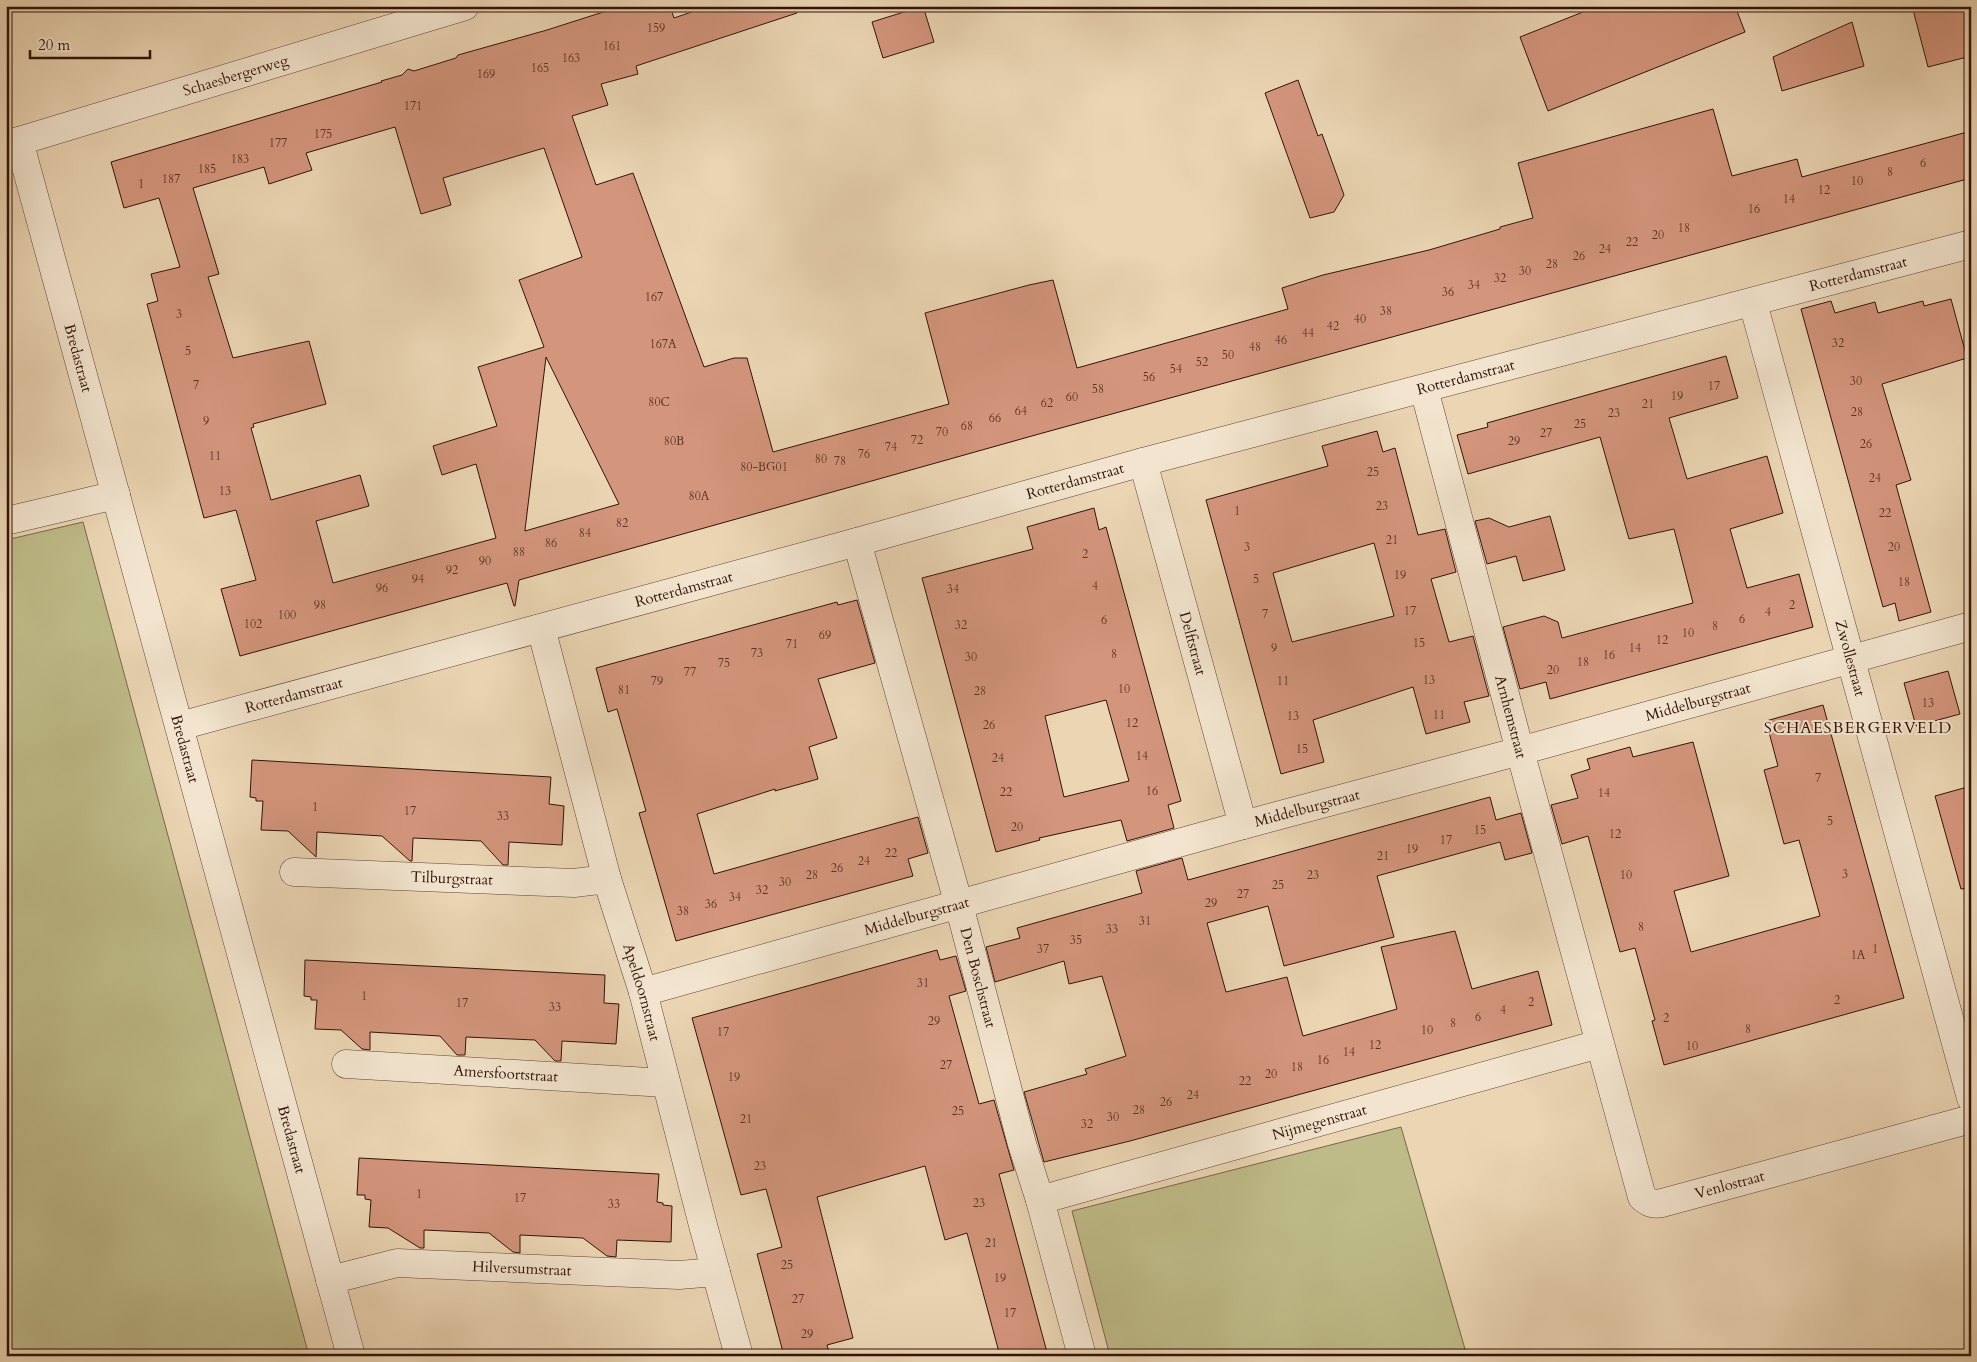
<svg xmlns="http://www.w3.org/2000/svg" width="1977" height="1362" viewBox="0 0 1977 1362" font-family="Cardo,serif">
	<style>
		.green { fill: #bebb88; stroke: #786748 }
		.building { fill: #d3957c; stroke: #321308; fill-rule: evenodd }
		.lines { fill: none; stroke-linecap: round; stroke-linejoin: round }
		.minor-casing { stroke: #604433; stroke-width: 29 }
		.minor { stroke: #f2e4ce; stroke-width: 28 }
		.labels { text-anchor: middle; dominant-baseline: central; stroke-width: 4; stroke-linejoin: round; paint-order: stroke }
		.number-label { font-size: 12px; fill: #5a3425 }
		.street-label { font-size: 15px; fill: #321308; stroke: #f2e4ce }
		.neighbourhood-label { font-size: 16px; letter-spacing: 1px; fill: #321308; stroke: #f2e4ce }
	</style>
	<rect width="100%" height="100%" fill="#ebd5b3"/>
	<filter id="stains"><feTurbulence type="fractalNoise" baseFrequency=".004" numOctaves="4"/><feColorMatrix values="0 0 0 0 .2 0 0 0 0 .09 0 0 0 0 .02 0 0 0 .5 -.17"/></filter>
	<radialGradient id="worn" r=".72"><stop offset=".6" stop-color="#630" stop-opacity="0"/><stop offset="1" stop-color="#630" stop-opacity=".3"/></radialGradient>
	<!-- green -->
	<path class="green" d="M83,522L309,1356H6V540Z
		M1401,1127L1467,1356H1110L1072,1211Z"/>
	<!-- building -->
	<path class="building" d="M622,6H670L674,18L709,6H796L797,13L636,66L638,74L601,84L608,105L572,116L596,185L633,173L704,367L734,358H747L773,452L949,404L925,313L1029,285L1053,280L1077,368L1288,309L1282,288L1323,275L1429,250L1500,229V227L1533,218L1518,163L1713,109L1732,176L1797,159L1802,177L1971,131V178L1039,434L519,580L515,606H514L507,583L240,656L221,589L256,580L236,510L204,518L147,304L158,301L151,274L180,267L159,198L124,208L111,162L382,82L381,81L402,75L408,69L414,71L456,58L458,55L547,30ZM395,127L421,214L451,205L443,178L544,148L582,257L519,280L544,347L478,367L497,426L433,446L442,475L476,464L496,538L333,583L316,521L369,506L360,475L271,500L251,428L254,427L253,424L326,404L309,341L233,358L208,277L219,274L193,188L264,167L269,184L312,170L306,153ZM546,357L619,504L525,531V530Z
		M923,6L934,42L883,58L872,22Z
		M1598,6H1735L1745,32L1548,111L1520,37Z
		M1912,6H1971V56L1928,67Z
		M1852,22L1864,66L1782,91L1773,57Z
		M1298,80L1318,136L1322,134L1344,195L1334,212L1310,218L1265,93Z
		M1951,299L1967,358L1882,384L1911,480L1896,485L1931,612L1899,621L1895,603L1883,607L1801,309L1831,301L1835,313L1875,302L1878,313L1923,301L1924,306Z
		M1726,356L1738,398L1669,418L1687,479L1767,456L1783,513L1730,529L1747,588L1799,574L1813,627L1550,699L1546,682L1520,689L1503,627L1544,616L1558,622L1562,638L1693,603L1674,529L1629,539L1600,437L1468,474L1457,435L1488,427L1487,423Z
		M1377,431L1383,452L1395,448L1418,535L1445,529L1456,572L1431,579L1449,642L1473,636L1489,696L1464,702L1470,722L1426,734L1413,687L1313,720L1324,762L1281,774L1206,500L1328,466L1322,446ZM1374,543L1394,616L1292,642L1273,573Z
		M1094,508L1099,530L1106,527L1181,801L1168,805L1174,828L1127,841L1121,820L1039,838L1040,840L996,852L922,578L1033,549L1027,527ZM1106,700L1129,781L1064,797L1045,716Z
		M1550,516L1565,570L1523,581L1516,556L1487,564L1475,521L1489,518L1509,527Z
		M857,600L875,663L818,679L837,738L809,747L818,779L775,791V789L697,814L714,874L918,817L928,853L908,859L913,876L676,941L639,813L646,811L617,709L608,712L596,668L837,602L838,605Z
		M1948,671L1960,714L1916,726L1904,683Z
		M1823,705L1904,998L1664,1065L1652,1021L1655,1020L1635,948L1620,952L1588,836L1562,844L1551,805L1578,798L1571,775L1590,769L1587,759L1630,747L1633,757L1693,742L1729,876L1674,891L1691,952L1820,916L1799,840L1784,844L1764,770L1778,766L1766,721Z
		M252,760L551,777L549,804L564,806L562,845L509,842L508,865H503L481,841L413,838L412,861H410L382,836L317,832L316,857L288,831L261,830L263,801H256V798L250,797Z
		M1971,786V888L1961,889L1935,796Z
		M1490,797L1496,820L1521,813L1532,853L1505,860L1500,842L1377,876L1394,937L1284,966L1268,906L1207,923L1226,992L1287,977L1303,1036L1397,1009L1381,947L1455,931L1472,989L1538,971L1552,1025L1130,1141L1044,1162L1024,1092L1087,1074L1085,1069L1126,1056L1102,976L1069,984L1064,961L995,982L986,947L1020,938L1017,928L1142,893L1136,871L1182,858L1188,880Z
		M937,950L940,960L956,956L966,991L949,996L979,1104L994,1100L1014,1170L999,1174L1048,1356H1000L967,1233L945,1240L925,1166L817,1197L853,1338L827,1345L830,1356H784L757,1254L782,1247L766,1189L741,1195L692,1018Z
		M305,960L605,975L604,1003L619,1004L616,1044L562,1041L561,1061H555L535,1040L466,1037L465,1055H457L440,1036L370,1032V1050L362,1049L341,1030L315,1029L317,1000H311V997L304,996Z
		M359,1158L659,1174L657,1202L663,1203V1205L672,1206L671,1242L617,1240L616,1257L607,1256L583,1238L520,1235V1253L513,1252L489,1233L424,1230V1248H420L388,1228L369,1227L371,1200L365,1199V1195H357Z"/>
	<g class="lines">
		<!-- minor casing -->
		<g class="minor-casing">
			<g id="minor">
				<path id="s1" d="M19,141L351,1356"/>
				<path id="s2" d="M6,145L465,6"/>
				<path id="s3" d="M1753,303L1971,1098"/>
				<path id="s4" d="M1424,389L1520,751L1642,1197C1649,1203 1653,1205 1662,1203L1971,1119"/>
				<path id="s5" d="M1143,462L1243,825"/>
				<path d="M6,521L116,495"/>
				<path id="s6" d="M857,542L959,905L1022,1144L1040,1200L1082,1356"/>
				<path id="s7" d="M541,628L607,879L643,992L704,1229L739,1356"/>
				<path id="s8" d="M180,726L857,542L1143,462L1971,244"/>
				<path id="s9" d="M294,872L574,883L607,879"/>
				<path id="s10" d="M643,992L1243,825L1520,751L1971,626"/>
				<path id="s11" d="M346,1064L666,1083"/>
				<path id="s12" d="M1040,1200L1599,1044"/>
				<path id="s13" d="M330,1280L397,1263L679,1275L716,1272"/>
			</g>
		</g>
		<!-- minor -->
		<use href="#minor" class="minor"/>
	</g>
	<g class="labels">
		<!-- number labels -->
		<g class="number-label">
			<text x="656" y="28">159</text>
			<text x="612" y="46">161</text>
			<text x="571" y="58">163</text>
			<text x="540" y="68">165</text>
			<text x="486" y="74">169</text>
			<text x="413" y="106">171</text>
			<text x="323" y="134">175</text>
			<text x="278" y="143">177</text>
			<text x="240" y="159">183</text>
			<text x="1923" y="163">6</text>
			<text x="207" y="169">185</text>
			<text x="1890" y="172">8</text>
			<text x="171" y="179">187</text>
			<text x="1857" y="181">10</text>
			<text x="141" y="184">1</text>
			<text x="1824" y="190">12</text>
			<text x="1789" y="199">14</text>
			<text x="1754" y="209">16</text>
			<text x="1684" y="228">18</text>
			<text x="1658" y="235">20</text>
			<text x="1632" y="242">22</text>
			<text x="1605" y="249">24</text>
			<text x="1579" y="256">26</text>
			<text x="1552" y="264">28</text>
			<text x="1525" y="271">30</text>
			<text x="1500" y="278">32</text>
			<text x="1474" y="285">34</text>
			<text x="1448" y="292">36</text>
			<text x="654" y="297">167</text>
			<text x="1386" y="311">38</text>
			<text x="179" y="314">3</text>
			<text x="1360" y="319">40</text>
			<text x="1333" y="326">42</text>
			<text x="1308" y="333">44</text>
			<text x="1281" y="340">46</text>
			<text x="1838" y="343">32</text>
			<text x="663" y="344">167A</text>
			<text x="1255" y="347">48</text>
			<text x="188" y="351">5</text>
			<text x="1228" y="355">50</text>
			<text x="1202" y="362">52</text>
			<text x="1176" y="369">54</text>
			<text x="1149" y="377">56</text>
			<text x="1856" y="381">30</text>
			<text x="196" y="385">7</text>
			<text x="1714" y="386">17</text>
			<text x="1098" y="389">58</text>
			<text x="1677" y="396">19</text>
			<text x="1072" y="397">60</text>
			<text x="659" y="402">80C</text>
			<text x="1047" y="403">62</text>
			<text x="1648" y="404">21</text>
			<text x="1021" y="411">64</text>
			<text x="1857" y="412">28</text>
			<text x="1614" y="413">23</text>
			<text x="995" y="418">66</text>
			<text x="206" y="421">9</text>
			<text x="1580" y="424">25</text>
			<text x="967" y="426">68</text>
			<text x="942" y="432">70</text>
			<text x="1546" y="433">27</text>
			<text x="917" y="440">72</text>
			<text x="674" y="441">80B</text>
			<text x="1514" y="441">29</text>
			<text x="1866" y="444">26</text>
			<text x="891" y="447">74</text>
			<text x="864" y="454">76</text>
			<text x="215" y="456">11</text>
			<text x="821" y="459">80</text>
			<text x="840" y="461">78</text>
			<text x="764" y="467">80-BG01</text>
			<text x="1373" y="472">25</text>
			<text x="1875" y="478">24</text>
			<text x="225" y="491">13</text>
			<text x="699" y="496">80A</text>
			<text x="1382" y="506">23</text>
			<text x="1237" y="511">1</text>
			<text x="1885" y="513">22</text>
			<text x="622" y="523">82</text>
			<text x="585" y="533">84</text>
			<text x="1392" y="540">21</text>
			<text x="551" y="543">86</text>
			<text x="1247" y="547">3</text>
			<text x="1894" y="547">20</text>
			<text x="519" y="552">88</text>
			<text x="1085" y="554">2</text>
			<text x="485" y="561">90</text>
			<text x="452" y="570">92</text>
			<text x="1400" y="575">19</text>
			<text x="418" y="579">94</text>
			<text x="1256" y="579">5</text>
			<text x="1904" y="582">18</text>
			<text x="1095" y="586">4</text>
			<text x="382" y="588">96</text>
			<text x="953" y="589">34</text>
			<text x="320" y="605">98</text>
			<text x="1792" y="605">2</text>
			<text x="1410" y="611">17</text>
			<text x="1768" y="612">4</text>
			<text x="1265" y="614">7</text>
			<text x="287" y="615">100</text>
			<text x="1742" y="619">6</text>
			<text x="1104" y="620">6</text>
			<text x="253" y="624">102</text>
			<text x="961" y="625">32</text>
			<text x="1715" y="626">8</text>
			<text x="1688" y="633">10</text>
			<text x="825" y="635">69</text>
			<text x="1662" y="640">12</text>
			<text x="1419" y="643">15</text>
			<text x="792" y="644">71</text>
			<text x="1274" y="648">9</text>
			<text x="1635" y="648">14</text>
			<text x="757" y="653">73</text>
			<text x="1114" y="654">8</text>
			<text x="1609" y="655">16</text>
			<text x="971" y="657">30</text>
			<text x="1583" y="662">18</text>
			<text x="724" y="663">75</text>
			<text x="1553" y="670">20</text>
			<text x="690" y="672">77</text>
			<text x="1429" y="680">13</text>
			<text x="657" y="681">79</text>
			<text x="1283" y="681">11</text>
			<text x="1124" y="689">10</text>
			<text x="624" y="690">81</text>
			<text x="980" y="691">28</text>
			<text x="1928" y="703">13</text>
			<text x="1439" y="715">11</text>
			<text x="1293" y="716">13</text>
			<text x="1132" y="723">12</text>
			<text x="989" y="725">26</text>
			<text x="1302" y="749">15</text>
			<text x="1142" y="756">14</text>
			<text x="998" y="758">24</text>
			<text x="1818" y="778">7</text>
			<text x="1152" y="791">16</text>
			<text x="1006" y="792">22</text>
			<text x="1604" y="793">14</text>
			<text x="315" y="807">1</text>
			<text x="410" y="811">17</text>
			<text x="503" y="816">33</text>
			<text x="1830" y="821">5</text>
			<text x="1017" y="827">20</text>
			<text x="1480" y="830">15</text>
			<text x="1615" y="834">12</text>
			<text x="1446" y="840">17</text>
			<text x="1412" y="849">19</text>
			<text x="891" y="853">22</text>
			<text x="1383" y="856">21</text>
			<text x="864" y="861">24</text>
			<text x="837" y="868">26</text>
			<text x="1845" y="874">3</text>
			<text x="812" y="875">28</text>
			<text x="1313" y="875">23</text>
			<text x="1626" y="875">10</text>
			<text x="785" y="882">30</text>
			<text x="1278" y="885">25</text>
			<text x="762" y="890">32</text>
			<text x="1243" y="894">27</text>
			<text x="735" y="897">34</text>
			<text x="1211" y="903">29</text>
			<text x="711" y="904">36</text>
			<text x="683" y="911">38</text>
			<text x="1145" y="921">31</text>
			<text x="1641" y="927">8</text>
			<text x="1112" y="929">33</text>
			<text x="1076" y="940">35</text>
			<text x="1043" y="949">37</text>
			<text x="1875" y="949">1</text>
			<text x="1858" y="955">1A</text>
			<text x="923" y="983">31</text>
			<text x="364" y="996">1</text>
			<text x="1837" y="1000">2</text>
			<text x="1531" y="1002">2</text>
			<text x="462" y="1003">17</text>
			<text x="555" y="1007">33</text>
			<text x="1503" y="1010">4</text>
			<text x="1478" y="1017">6</text>
			<text x="1666" y="1018">2</text>
			<text x="934" y="1021">29</text>
			<text x="1453" y="1023">8</text>
			<text x="1748" y="1029">8</text>
			<text x="1427" y="1030">10</text>
			<text x="723" y="1032">17</text>
			<text x="1375" y="1045">12</text>
			<text x="1692" y="1046">10</text>
			<text x="1349" y="1052">14</text>
			<text x="1323" y="1060">16</text>
			<text x="946" y="1065">27</text>
			<text x="1297" y="1067">18</text>
			<text x="1271" y="1074">20</text>
			<text x="734" y="1077">19</text>
			<text x="1245" y="1081">22</text>
			<text x="1193" y="1095">24</text>
			<text x="1166" y="1102">26</text>
			<text x="1139" y="1110">28</text>
			<text x="958" y="1111">25</text>
			<text x="1113" y="1117">30</text>
			<text x="746" y="1119">21</text>
			<text x="1087" y="1124">32</text>
			<text x="760" y="1166">23</text>
			<text x="419" y="1194">1</text>
			<text x="520" y="1198">17</text>
			<text x="979" y="1203">23</text>
			<text x="614" y="1204">33</text>
			<text x="991" y="1243">21</text>
			<text x="787" y="1265">25</text>
			<text x="1000" y="1278">19</text>
			<text x="798" y="1299">27</text>
			<text x="1010" y="1313">17</text>
			<text x="807" y="1334">29</text>
		</g>
		<!-- street labels -->
		<g class="street-label">
			<text stroke="none"><textPath href="#s2" startOffset="240">Schaesbergerweg</textPath></text>
			<text stroke="none"><textPath href="#s8" startOffset="1738">Rotterdamstraat</textPath></text>
			<text stroke="none"><textPath href="#s1" startOffset="225">Bredastraat</textPath></text>
			<text stroke="none"><textPath href="#s8" startOffset="1332">Rotterdamstraat</textPath></text>
			<text stroke="none"><textPath href="#s8" startOffset="928">Rotterdamstraat</textPath></text>
			<text stroke="none"><textPath href="#s8" startOffset="522">Rotterdamstraat</textPath></text>
			<text stroke="none"><textPath href="#s5" startOffset="188">Delftstraat</textPath></text>
			<text stroke="none"><textPath href="#s3" startOffset="368">Zwollestraat</textPath></text>
			<text stroke="none"><textPath href="#s8" startOffset="118">Rotterdamstraat</textPath></text>
			<text stroke="none"><textPath href="#s10" startOffset="1094">Middelburgstraat</textPath></text>
			<text stroke="none"><textPath href="#s4" startOffset="339">Arnhemstraat</textPath></text>
			<text stroke="none"><textPath href="#s1" startOffset="630">Bredastraat</textPath></text>
			<text stroke="none"><textPath href="#s10" startOffset="689">Middelburgstraat</textPath></text>
			<text stroke="none"><textPath href="#s9" startOffset="158">Tilburgstraat</textPath></text>
			<text stroke="none"><textPath href="#s10" startOffset="284">Middelburgstraat</textPath></text>
			<text stroke="none"><textPath href="#s6" startOffset="452">Den Boschstraat</textPath></text>
			<text stroke="none"><textPath href="#s7" startOffset="378">Apeldoornstraat</textPath></text>
			<text stroke="none"><textPath href="#s11" startOffset="160">Amersfoortstraat</textPath></text>
			<text stroke="none"><textPath href="#s12" startOffset="290">Nijmegenstraat</textPath></text>
			<text stroke="none"><textPath href="#s1" startOffset="1035">Bredastraat</textPath></text>
			<text stroke="none"><textPath href="#s4" startOffset="929">Venlostraat</textPath></text>
			<text stroke="none"><textPath href="#s13" startOffset="194">Hilversumstraat</textPath></text>
		</g>
		<!-- neighbourhood labels -->
		<g class="neighbourhood-label">
			<text x="1858" y="728">SCHAESBERGERVELD</text>
		</g>
	</g>
	<!-- margin -->
	<rect width="1977" height="1362" fill="none" stroke="#ebd5b3" stroke-width="25"/>
	<rect x="8" y="8" width="1962" height="1347" fill="none" stroke="#321308" stroke-width="2.5"/>
	<rect x="12" y="12" width="1952" height="1337" fill="none" stroke="#321308"/>
	<!-- scale -->
	<path d="M30 50v8h120v-8" fill="none" stroke="#321308" stroke-width="2.5"/>
	<text x="38" y="50" font-size="15" fill="#321308" stroke="#f2e4ce" stroke-width="4" paint-order="stroke">20 m</text>
	<rect width="100%" height="100%" filter="url(#stains)"/>
	<rect width="100%" height="100%" fill="url(#worn)"/>
</svg>
